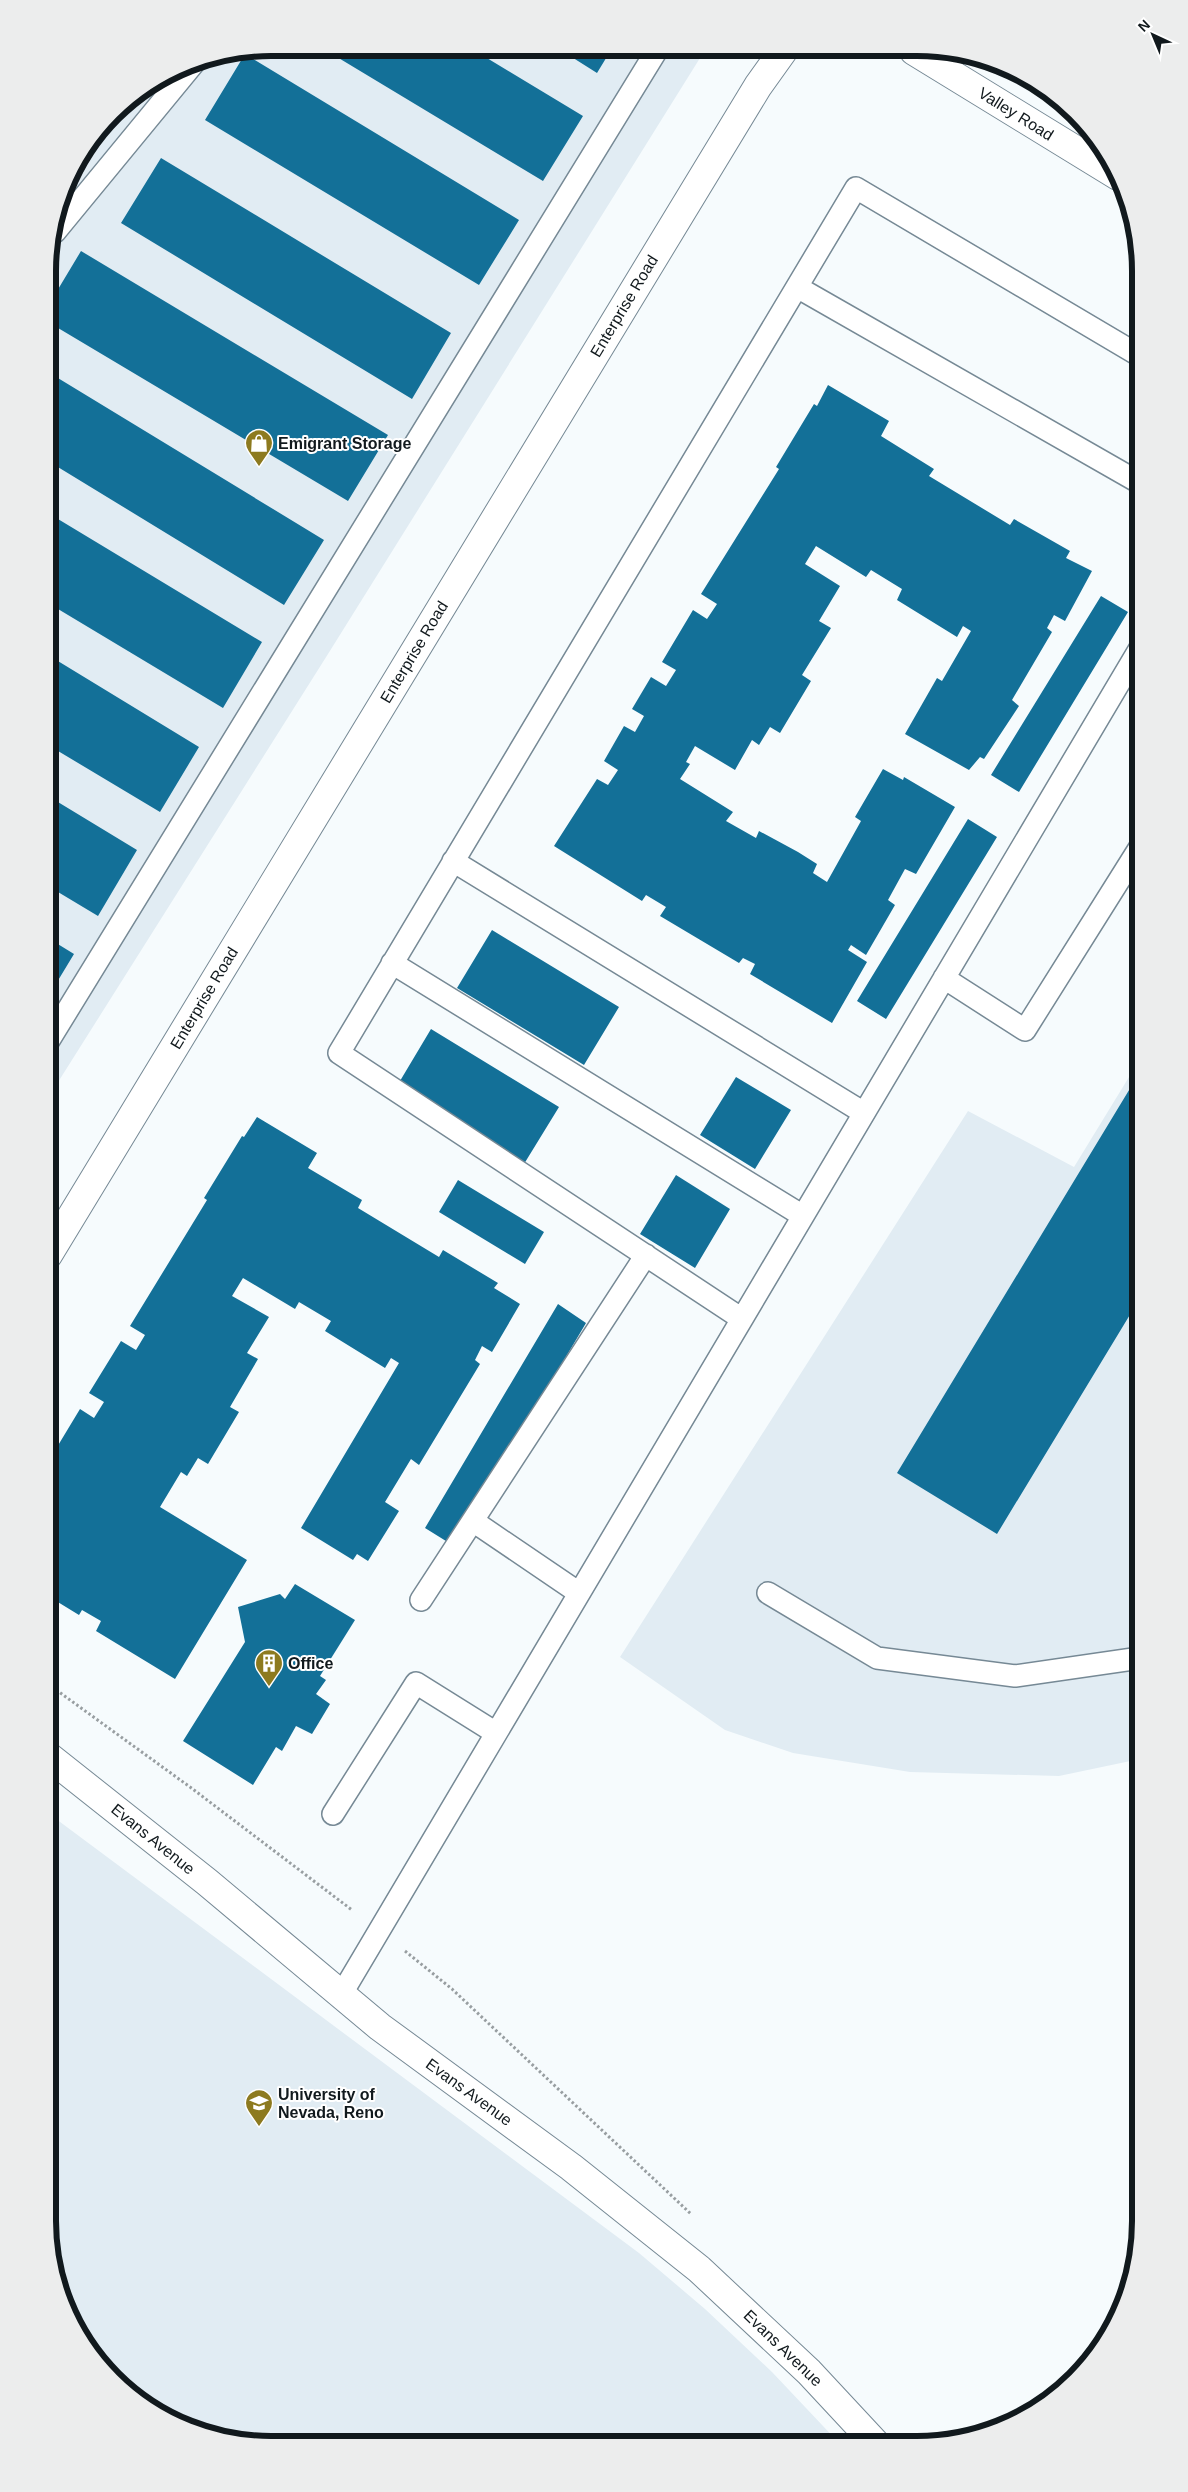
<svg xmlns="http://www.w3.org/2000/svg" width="1188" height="2492" viewBox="0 0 1188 2492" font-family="Helvetica,sans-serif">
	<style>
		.built { fill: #e1ecf3 }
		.building { fill: #137098 }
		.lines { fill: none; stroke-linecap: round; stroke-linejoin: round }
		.service-casing { stroke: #768995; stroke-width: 24 }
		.tertiary-casing { stroke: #768995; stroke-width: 30 }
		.path { stroke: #989ea1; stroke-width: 3; stroke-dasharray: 2.5 2.5; stroke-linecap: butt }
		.service { stroke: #fff; stroke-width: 21 }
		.tertiary { stroke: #fff; stroke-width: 28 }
		.labels { text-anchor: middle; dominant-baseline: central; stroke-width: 4; stroke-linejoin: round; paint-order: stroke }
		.street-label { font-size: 16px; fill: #11191d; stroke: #fff }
		.poi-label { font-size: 16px; font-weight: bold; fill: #11191d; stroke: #fff; text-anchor: start }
		.rim { fill: none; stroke: #11191d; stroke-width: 6 }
	</style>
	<rect width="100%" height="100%" fill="#f6fbfd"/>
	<!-- built -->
	<path class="built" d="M271,48L705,50L328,654L48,1098V256L70,174L138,94L186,64Z
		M1140,1059V1759L1059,1776L910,1772L793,1753L725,1730L620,1657L968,1111L1074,1167Z
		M48,1813L639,2253L705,2309L772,2372L840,2444L228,2440L173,2422L124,2389L78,2333L55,2279L48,2221Z"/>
	<!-- building -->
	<path class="building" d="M322,48L472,49L583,116L543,181Z
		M559,49H588L611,50L597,73Z
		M245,54L519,220L479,285L205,120Z
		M161,158L451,333L412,399L121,223Z
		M81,251L388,435L348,501L48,322V306Z
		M48,372L324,540L284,605L48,461Z
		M828,385L889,421L881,436L934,469L929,476L1010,525L1014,519L1070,551L1066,558L1092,571L1065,621L1054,615L1047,628L1052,632L1012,700L1019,706L984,759L980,757L969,770L905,734L937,678L942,681L971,631L963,626L957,637L897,600L902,589L871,570L866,577L816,546L805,564L840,586L819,621L831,628L802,675L811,681L780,733L770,727L759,745L752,740L735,770L695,746L686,762L690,764L680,779L733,812L726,821L756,838L759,831L798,852L817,864L813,873L827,882L861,821L855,817L883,769L903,780L904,777L955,807L916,874L905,869L888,900L895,905L866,955L851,945L848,950L867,962L832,1023L750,974L755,964L743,958L739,963L660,916L666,907L646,895L642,901L554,846L597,779L608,785L618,770L604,761L624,726L635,732L644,716L632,709L651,677L666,686L676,670L662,662L693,610L707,619L717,604L701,594L779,469L776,467L814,404L817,406Z
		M48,513L262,642L223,708L48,603Z
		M1101,596L1128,612L1019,792L991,775Z
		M48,655L199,747L160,812L48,745Z
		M48,796L137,850L98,916L48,886Z
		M968,819L997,837L886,1019L857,1001Z
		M492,930L619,1007L584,1065L457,988Z
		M48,938L74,954L48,997Z
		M431,1029L559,1107L524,1164L397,1086Z
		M1140,1072V1320L1131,1313L997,1534L897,1473Z
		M736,1077L791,1110L755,1169L700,1135Z
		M257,1117L317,1153L308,1168L362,1200L358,1208L439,1257L443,1250L498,1283L494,1288L520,1304L492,1352L482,1346L475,1360L480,1364L419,1465L411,1459L385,1502L399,1511L368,1561L357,1554L353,1560L301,1528L399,1363L391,1358L385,1368L325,1331L331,1321L299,1302L295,1309L243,1278L232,1296L269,1317L247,1353L258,1359L230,1407L239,1412L208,1464L198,1458L187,1476L181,1472L160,1507L247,1560L175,1679L96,1631L101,1621L82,1610L79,1615L48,1596V1495L54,1484L48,1481V1462L80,1409L94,1418L104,1402L89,1393L121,1341L136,1350L145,1335L130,1326L207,1200L204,1198L242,1136L244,1137Z
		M676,1175L730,1209L695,1268L640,1234Z
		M458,1180L544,1232L525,1264L439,1212Z
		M558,1304L586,1323L454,1546L425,1528Z
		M295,1584L355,1620L320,1676L326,1680L316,1694L330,1704L312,1734L296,1726L282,1751L276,1747L253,1785L183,1741L245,1642L238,1607L280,1594L285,1599Z"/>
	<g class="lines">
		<!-- service casing -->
		<g class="service-casing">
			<path id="service" d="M55,232L194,63
				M797,287L1140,483
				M453,861L864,1113
				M392,963L803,1216
				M944,978L1025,1030L1140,847
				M48,1042L657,50
				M742,1319L339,1053L856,188L1140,356
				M473,1521L579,1593
				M768,1593L877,1658L1015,1676L1140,1658
				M421,1600L646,1255
				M333,1814L416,1683L496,1733
				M341,1995L1140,648"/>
		</g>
		<!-- tertiary casing -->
		<g class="tertiary-casing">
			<path id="tertiary" d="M914,51L1118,176
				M48,1255L758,86L783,51
				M48,1756L207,1882L380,2027L571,2167L699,2269L809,2372L876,2444"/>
		</g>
		<!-- path -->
		<path class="path" d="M48,1684L190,1787L352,1910
			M405,1951L452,1989L691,2214
			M912,2436L919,2444"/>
		<!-- service -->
		<use href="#service" class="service"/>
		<!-- tertiary -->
		<use href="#tertiary" class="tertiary"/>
	</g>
	<!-- icons -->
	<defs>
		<g id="shop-pin" transform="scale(1.4375)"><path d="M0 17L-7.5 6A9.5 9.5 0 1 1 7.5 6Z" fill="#8d7a1f" stroke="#fff"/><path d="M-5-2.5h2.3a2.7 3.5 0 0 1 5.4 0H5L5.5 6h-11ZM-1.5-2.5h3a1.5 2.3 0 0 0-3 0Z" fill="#fff"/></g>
		<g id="building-pin" transform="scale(1.4375)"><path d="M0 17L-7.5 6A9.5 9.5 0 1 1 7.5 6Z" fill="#8d7a1f" stroke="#fff"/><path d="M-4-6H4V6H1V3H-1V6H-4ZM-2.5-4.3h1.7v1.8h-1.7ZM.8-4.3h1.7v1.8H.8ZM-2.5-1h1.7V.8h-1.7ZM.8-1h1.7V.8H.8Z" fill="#fff"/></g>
		<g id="university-pin" transform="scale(1.4375)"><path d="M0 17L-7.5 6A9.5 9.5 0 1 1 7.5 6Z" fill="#8d7a1f" stroke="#fff"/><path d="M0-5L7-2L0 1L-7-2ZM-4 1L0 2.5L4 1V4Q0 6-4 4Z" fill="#fff"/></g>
	</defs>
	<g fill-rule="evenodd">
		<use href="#shop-pin" x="259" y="443"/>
		<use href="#building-pin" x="269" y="1663"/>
		<use href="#university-pin" x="259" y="2103"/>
	</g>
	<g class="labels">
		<!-- street labels -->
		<g class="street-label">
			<text transform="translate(1016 114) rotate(32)">Valley Road</text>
			<text transform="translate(624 306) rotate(-59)">Enterprise Road</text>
			<text transform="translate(414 652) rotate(-59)">Enterprise Road</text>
			<text transform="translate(204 998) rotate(-59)">Enterprise Road</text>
			<text transform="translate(153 1839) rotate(39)">Evans Avenue</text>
			<text transform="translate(469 2092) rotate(36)">Evans Avenue</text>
			<text transform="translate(783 2348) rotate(44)">Evans Avenue</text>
		</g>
		<!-- poi labels -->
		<g class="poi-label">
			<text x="278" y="443">Emigrant Storage</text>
			<text x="288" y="1663">Office</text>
			<text x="278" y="2094">University of<tspan x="278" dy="18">Nevada, Reno</tspan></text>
		</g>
	</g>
	<!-- crop -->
	<path d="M0 0H1188V2492H0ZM271 56H917A215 215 0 0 1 1132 271V2221A215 215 0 0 1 917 2436H271A215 215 0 0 1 56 2221V271A215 215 0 0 1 271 56Z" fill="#eceded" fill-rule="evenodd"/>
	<path class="rim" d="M271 56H917A215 215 0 0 1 1132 271V2221A215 215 0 0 1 917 2436H271A215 215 0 0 1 56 2221V271A215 215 0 0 1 271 56Z"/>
	<!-- north arrow -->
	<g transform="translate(1153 35) rotate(316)" stroke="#ffffff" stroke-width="4" paint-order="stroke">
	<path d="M0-4L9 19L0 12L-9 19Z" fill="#11191d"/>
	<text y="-8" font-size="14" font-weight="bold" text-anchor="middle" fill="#11191d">N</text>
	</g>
</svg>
